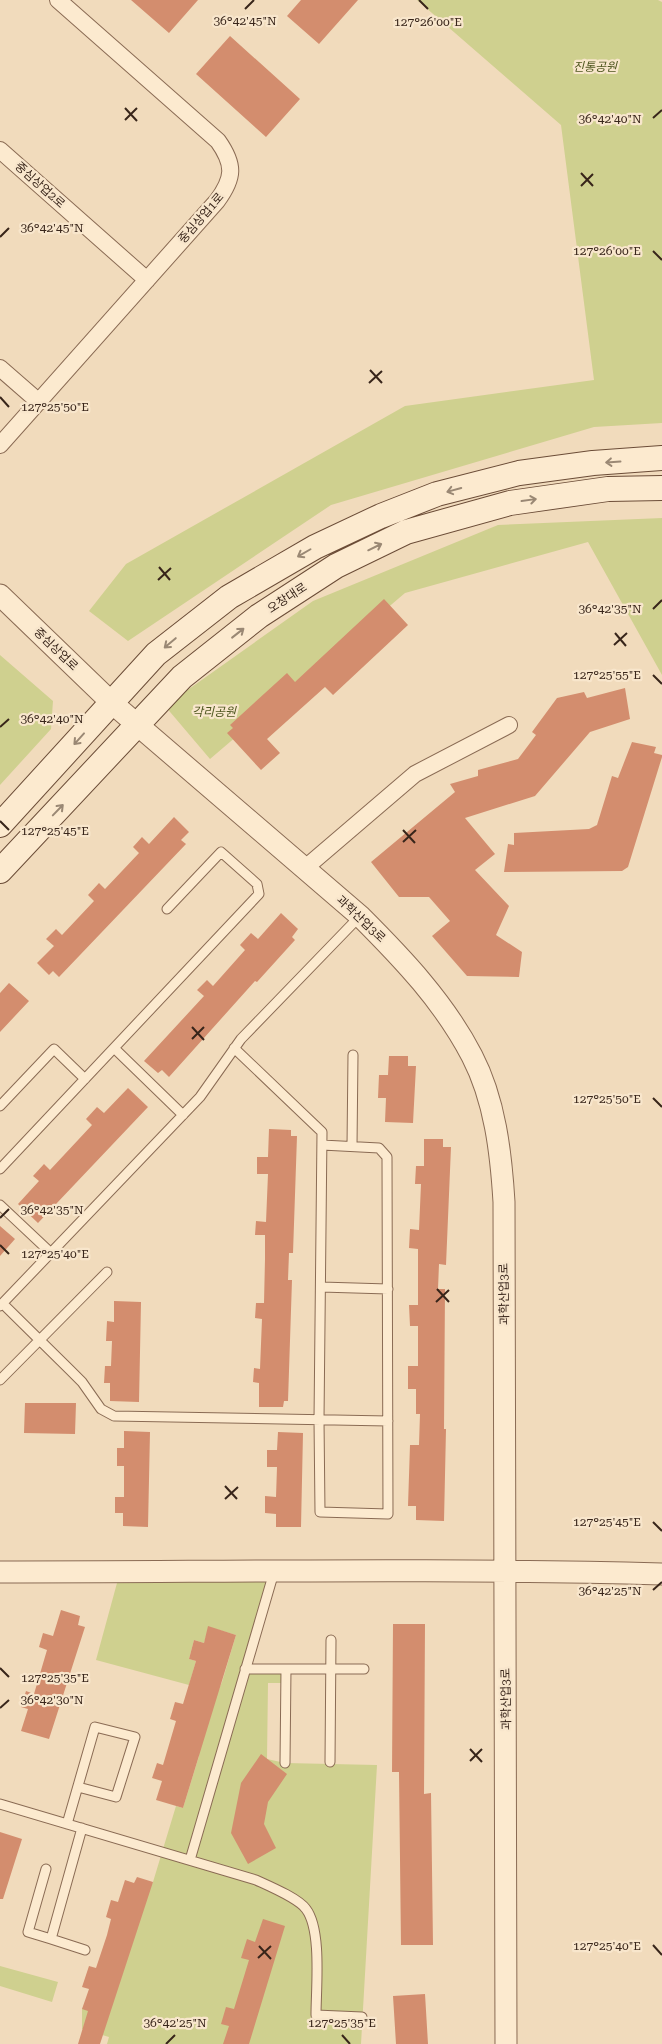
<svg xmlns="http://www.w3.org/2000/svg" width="662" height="2044" viewBox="0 0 662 2044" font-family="'Roboto Serif','Noto Sans KR',serif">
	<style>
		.green { fill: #cfd08f }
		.building { fill: #d38d6e }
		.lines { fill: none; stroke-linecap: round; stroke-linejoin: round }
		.service-casing { stroke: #8a6b54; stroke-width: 11 }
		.minor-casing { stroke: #8a6b54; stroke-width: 18 }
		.tertiary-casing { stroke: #8a6b54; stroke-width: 23 }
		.secondary-casing { stroke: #6b4c37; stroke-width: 26 }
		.service { stroke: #fceacf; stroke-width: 9 }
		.minor { stroke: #fceacf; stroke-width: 16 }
		.tertiary { stroke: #fceacf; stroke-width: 21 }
		.secondary { stroke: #fceacf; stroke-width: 24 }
		.oneway { stroke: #9a8874 }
		.ticks { fill: none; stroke: #38251a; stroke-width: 2 }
		.labels { text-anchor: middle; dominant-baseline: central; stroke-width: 4.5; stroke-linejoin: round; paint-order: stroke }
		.park-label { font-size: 12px; font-style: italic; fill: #4e561f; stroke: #f8e6cc }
		.street-label { font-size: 12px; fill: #38251a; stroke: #f8e6cc }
		.ticks-label { font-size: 12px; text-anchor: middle; fill: #38251a; stroke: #f8e6cc; stroke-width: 4.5; stroke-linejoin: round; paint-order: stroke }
	</style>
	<rect width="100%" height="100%" fill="#f1dbbc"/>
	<!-- green -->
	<path class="green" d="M417,0H658L662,2V423L594,427L331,505L128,641L89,611L126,564L405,406L594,380L561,125Z
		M662,518V675L588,542L405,593L210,759L165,706L313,601L498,525Z
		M0,655L53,701L51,729L0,785Z
		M120,1572H274L246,1669H286V1683H268L267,1759L285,1763L377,1765L361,2044H107L109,2037L82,2029V2009L153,1882L176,1806L183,1808L199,1756L191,1754L222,1682L236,1635L209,1627L204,1643L194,1640L189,1659L196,1661L189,1685L96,1660Z
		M0,1966L58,1982L52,2002L0,1986Z"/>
	<!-- building -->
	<path class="building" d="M131,0H198L169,33Z
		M301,0H358L319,44L287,16Z
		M230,36L300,99L266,137L196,74Z
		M384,599L408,625L333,695L325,687L267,739L280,753L261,770L227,733L233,728L230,725L287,673L295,682Z
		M625,688L630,719L590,732L535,796L465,818L495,854L475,870L509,906L496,935L522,952L519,977L467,976L432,936L450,921L429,897H399L371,862L455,792L450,784L478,776V770L518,759L536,735L532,732L557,698L584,692L587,698Z
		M632,742L656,747L654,753L662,755V757L628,867L622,871L504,872L508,844L514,845V833L589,829L597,825L612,776L618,778Z
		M174,817L189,832L181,840L186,844L59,977L53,971L49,975L37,963L54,946L46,939L56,929L62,935L94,901L88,895L99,883L105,889L139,853L133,847L142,837L149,844Z
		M281,913L298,929L292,937L295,940L257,982L255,981L169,1077L162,1070L158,1073L144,1061L204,996L197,990L207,980L213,986L245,950L240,945L251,933L258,939Z
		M9,983L29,1001L0,1032V993Z
		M389,1056H408V1066H416L413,1123L385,1122L386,1098H378L379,1075H388Z
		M128,1088L148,1107L38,1223L18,1204L39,1181L33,1176L44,1164L50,1170L92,1125L86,1119L97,1107L104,1113Z
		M269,1129L291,1130V1136H297L293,1253H289L288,1280H292L288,1401H284L283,1407H259V1383L253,1382L254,1368L260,1369L262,1319L255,1318L256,1303H264L265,1259V1235H255L256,1221L266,1222L268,1174H257V1157H268Z
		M424,1139H443V1147H451L446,1265L439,1264L438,1289H445L444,1429H446L444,1521L416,1520V1506H408L410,1445H419L420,1414H416V1389H408V1366H418V1326H410L409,1305H418V1249L409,1248L410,1229L419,1230L421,1184H415L416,1166H424Z
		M0,1226L15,1239L0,1256Z
		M114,1301L141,1302L139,1402L110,1401V1383H104L105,1366H111L112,1341H106L107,1321L114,1322Z
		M25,1403H76L75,1434L24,1433Z
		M124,1431L150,1432L148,1527L123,1526V1513H115V1497H124V1466H117V1448H124Z
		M278,1432L303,1433L301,1527H276V1514L265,1513V1496L276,1497L277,1467H267V1450H277Z
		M61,1610L80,1616L78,1625L85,1627L49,1739L21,1731L28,1709L21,1707L26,1691L34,1694L47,1650L39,1647L43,1633L53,1636Z
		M393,1624H425L424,1794L431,1793L433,1945H401L399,1772H392Z
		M208,1626L236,1635L183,1808L156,1800L162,1781L152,1778L157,1763L163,1765L176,1721L170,1719L175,1702L183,1704L196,1661L189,1659L194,1640L204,1643Z
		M261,1754L287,1774L268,1802L264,1824L276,1848L248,1864L231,1833L241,1783Z
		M0,1832L22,1839L3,1899H0Z
		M137,1877L153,1882L100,2044H78L88,2011L82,2009L89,1989L82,1987L89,1966L96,1968L107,1935L111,1919L106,1917L111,1900L118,1902L125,1880L134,1883Z
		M263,1919L285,1926L249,2044H223L229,2026L221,2024L226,2007L234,2009L249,1960L241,1958L247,1939L255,1942Z
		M425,1994L428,2044H396L393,1996Z"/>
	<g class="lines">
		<!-- service casing -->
		<g class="service-casing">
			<path id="service" d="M114,1048L183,1115
				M234,1048L322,1132L319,1420L320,1512L388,1514L387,1157L379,1148L322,1145
				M0,1106L54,1049L85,1079
				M352,1146L353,1055
				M0,1169L259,894L257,884L221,852L167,909
				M0,1205L51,1253
				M321,1287L388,1289
				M3,1304L70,1370L82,1382L101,1409L114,1416L388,1421
				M0,1306L200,1097L241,1039L360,916
				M0,1380L107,1272
				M245,1669H364
				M330,1762L331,1640
				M285,1763L286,1669
				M0,1804L256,1880C269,1886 298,1898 306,1909C322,1930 316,1988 316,2015L362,2017
				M67,1824L95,1727L135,1737L116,1797L78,1787
				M82,1828L51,1939L85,1950
				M190,1860L274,1572
				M46,1869L28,1932L51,1939"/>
		</g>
		<!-- minor casing -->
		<g class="minor-casing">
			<path id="minor" d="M0,150L147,280
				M0,368L39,402
				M0,445L217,201C234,178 235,165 218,141L58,0
				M304,869L415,774L509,725"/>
		</g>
		<!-- tertiary casing -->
		<g class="tertiary-casing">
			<path id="tertiary" d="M0,595L112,703L360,916C403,959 444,1002 472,1056C495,1100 501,1153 504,1202L506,2044
				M0,1572C221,1572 441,1568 662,1574"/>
		</g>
		<!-- secondary casing -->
		<g class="secondary-casing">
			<path id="secondary" d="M0,825L156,654L229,597L315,547L381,516L437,494L519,473L593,463L662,458
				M0,871L182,677L259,616L336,566L406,532L510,503L608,489L662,488"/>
		</g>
		<!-- service -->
		<use href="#service" class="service"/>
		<!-- minor -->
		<use href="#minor" class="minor"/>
		<!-- tertiary -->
		<use href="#tertiary" class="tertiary"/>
		<!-- secondary -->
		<use href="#secondary" class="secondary"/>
	</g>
	<!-- one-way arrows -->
	<defs><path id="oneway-shaft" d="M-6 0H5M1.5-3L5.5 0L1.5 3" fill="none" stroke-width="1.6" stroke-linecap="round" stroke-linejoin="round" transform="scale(1.25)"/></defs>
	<g class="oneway">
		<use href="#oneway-shaft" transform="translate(613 462) rotate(176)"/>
		<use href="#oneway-shaft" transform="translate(454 490) rotate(165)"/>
		<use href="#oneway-shaft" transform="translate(529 500) rotate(-8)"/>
		<use href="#oneway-shaft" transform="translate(375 547) rotate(-26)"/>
		<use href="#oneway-shaft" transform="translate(304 553) rotate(150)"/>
		<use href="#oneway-shaft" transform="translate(238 633) rotate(-38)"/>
		<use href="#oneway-shaft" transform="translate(170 643) rotate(140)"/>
		<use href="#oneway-shaft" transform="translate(79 739) rotate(132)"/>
		<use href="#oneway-shaft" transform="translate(58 810) rotate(-46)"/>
	</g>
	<!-- ticks -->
	<path class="ticks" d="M419,0L428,9M245,9L254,0M125,108L137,121M653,118L662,110M125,120L137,108M581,173L593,186M581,186L593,174M0,237L9,228M653,251L662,260M370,370L382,383M369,383L382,371M0,397L9,407M159,567L170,580M158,580L171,568M653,609L662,600M615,633L626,646M614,645L627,633M653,675L662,684M0,727L9,719M0,821L9,830M403,830L415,843M403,842L416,830M192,1027L204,1040M192,1039L204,1027M653,1098L662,1107M0,1218L9,1209M0,1245L9,1254M437,1289L449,1302M436,1302L449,1290M225,1486L237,1499M225,1499L238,1487M653,1522L662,1531M653,1590L662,1582M0,1668L9,1677M0,1708L9,1700M470,1749L482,1762M470,1761L482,1749M653,1945L662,1955M259,1946L271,1959M258,1958L271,1946M342,2035L350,2044M166,2044L175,2035"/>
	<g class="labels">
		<!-- park labels -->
		<g class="park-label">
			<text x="595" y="67">진통공원</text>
			<text x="214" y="712">각리공원</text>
		</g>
		<!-- street labels -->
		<g class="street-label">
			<text transform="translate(40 185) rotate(42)">중심상업2로</text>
			<text transform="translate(201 218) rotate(-49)">중심상업1로</text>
			<text transform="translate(287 598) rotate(-33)">오창대로</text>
			<text transform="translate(56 649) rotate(44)">중심상업로</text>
			<text transform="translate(361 919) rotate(43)">과학산업3로</text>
			<text transform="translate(504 1294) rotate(-91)">과학산업3로</text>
			<text transform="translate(506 1699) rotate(-91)">과학산업3로</text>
		</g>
	</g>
	<g class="ticks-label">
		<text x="245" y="25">36°42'45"N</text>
		<text x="428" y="26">127°26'00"E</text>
		<text x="610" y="123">36°42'40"N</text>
		<text x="52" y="232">36°42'45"N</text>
		<text x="607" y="255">127°26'00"E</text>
		<text x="55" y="411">127°25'50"E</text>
		<text x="610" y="613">36°42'35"N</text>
		<text x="607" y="679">127°25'55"E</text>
		<text x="52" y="723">36°42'40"N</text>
		<text x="55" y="835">127°25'45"E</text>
		<text x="607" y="1103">127°25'50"E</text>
		<text x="52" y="1214">36°42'35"N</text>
		<text x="55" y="1258">127°25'40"E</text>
		<text x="607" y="1526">127°25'45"E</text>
		<text x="610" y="1595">36°42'25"N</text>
		<text x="55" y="1682">127°25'35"E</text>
		<text x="52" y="1704">36°42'30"N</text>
		<text x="607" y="1950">127°25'40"E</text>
		<text x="342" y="2027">127°25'35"E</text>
		<text x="175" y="2027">36°42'25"N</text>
	</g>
</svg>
